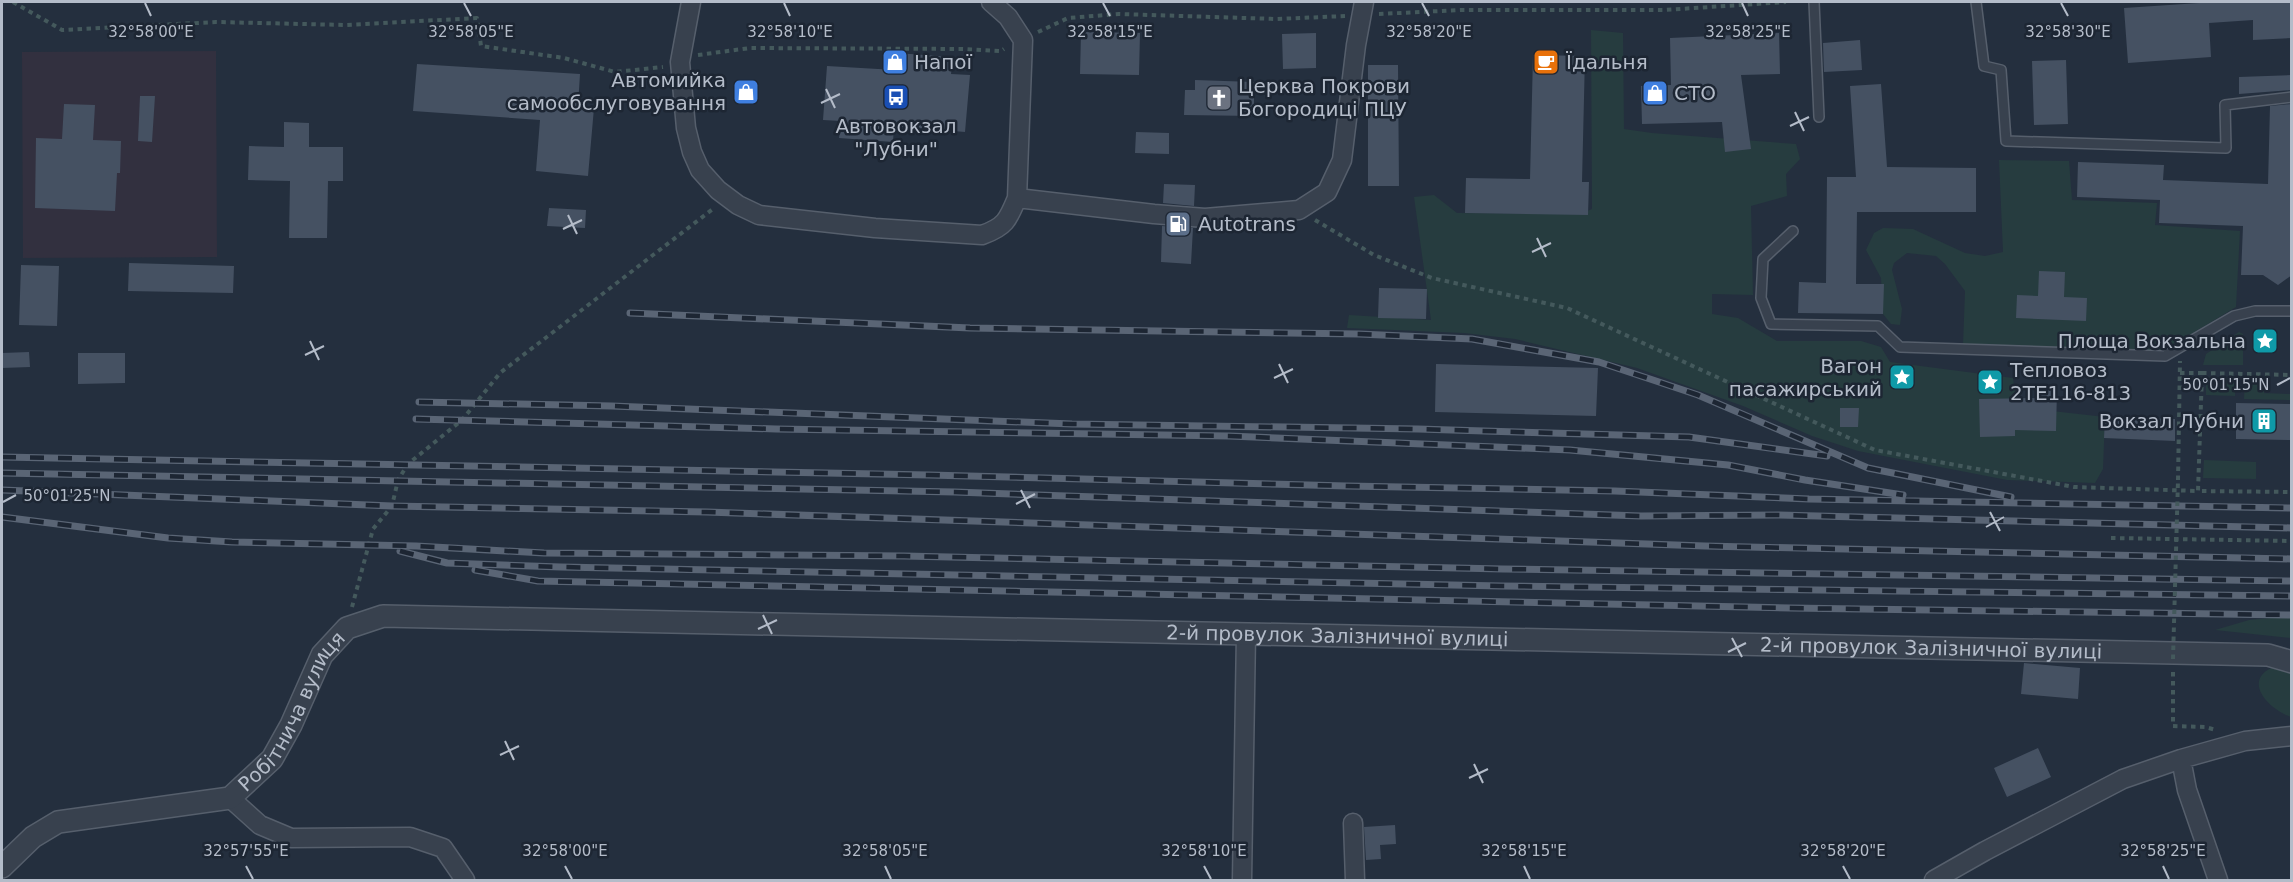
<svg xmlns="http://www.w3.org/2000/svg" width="2293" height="882" viewBox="0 0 2293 882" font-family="'DejaVu Sans',sans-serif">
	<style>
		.medical { fill: #32303f }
		.green { fill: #263c3f }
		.building { fill: #455162 }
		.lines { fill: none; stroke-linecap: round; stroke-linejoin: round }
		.service-casing { stroke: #565f6c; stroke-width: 12 }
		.minor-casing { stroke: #565f6c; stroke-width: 21 }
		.tertiary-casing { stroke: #565f6c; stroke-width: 24 }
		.path { stroke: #44595c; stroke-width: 4; stroke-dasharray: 4.5 4.5; stroke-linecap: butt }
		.service { stroke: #38414e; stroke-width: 9 }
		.minor { stroke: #38414e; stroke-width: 18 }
		.tertiary { stroke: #38414e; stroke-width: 21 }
		.rail-casing { stroke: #5a6575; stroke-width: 7 }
		.rail { stroke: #1d2633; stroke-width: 4.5; stroke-dasharray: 14; stroke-linecap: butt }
		.path-bridge { stroke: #44595c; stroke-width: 4; stroke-dasharray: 4.5 4.5; stroke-linecap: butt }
		.ticks { fill: none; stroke: #b4bcc9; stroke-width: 2 }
		.labels { text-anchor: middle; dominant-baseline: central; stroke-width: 5; stroke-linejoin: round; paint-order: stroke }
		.poi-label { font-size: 20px; fill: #b4bcc9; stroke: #1d2633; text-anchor: start }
		.street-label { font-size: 20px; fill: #b4bcc9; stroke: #1d2633 }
		.ticks-label { font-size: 15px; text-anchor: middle; fill: #b4bcc9; stroke: #1d2633; stroke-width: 5; stroke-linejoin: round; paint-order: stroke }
	</style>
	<rect width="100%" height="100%" fill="#242f3e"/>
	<!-- medical -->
	<path class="medical" d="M216,51L217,257L23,258L22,52Z"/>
	<!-- green -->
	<path class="green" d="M1591,30L1623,33L1624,129L1652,133L1796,144L1800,159L1786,174L1787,196L1751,206L1753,295L1712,294V314L1738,318L1777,341H1861L1881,347L1890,362L2013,378L2017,407L2105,417L2103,469L2095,483L2007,480L1858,451L1812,436L1743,406L1637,368L1515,339L1464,333L1347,328L1349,315L1431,320L1414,197L1434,195L1457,213L1580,214L1592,209Z
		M1999,160L2069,161L2072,200L2157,203L2155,225L2240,231L2236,307L2163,351L1963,345L1965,291L1945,264L1936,256L1907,253L1894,263L1892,270L1902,309L1900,325L1891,324L1883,314L1881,278L1866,250L1874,233L1883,228L1913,229L1965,253L1985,256L2003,252Z
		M2239,332L2243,334V365H2203L2206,354Z
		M2206,377L2235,378V396L2206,395Z
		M2245,381H2264V393L2291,394V400L2244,399Z
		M2204,460L2256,462V479L2203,478Z
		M2291,616V638L2215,630L2249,620Z
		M2276,666L2291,668V717C2268,709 2240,679 2276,666Z"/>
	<!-- building -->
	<path class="building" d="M2214,2H2292V38L2253,40V20L2209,23L2211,57L2128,63L2124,8Z
		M1081,32L1140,33L1139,75L1080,74Z
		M1316,33V68L1283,69L1282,34Z
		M1779,33L1780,74L1741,75L1751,149L1725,152L1722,122L1642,124L1641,86L1671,85L1670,38Z
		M1860,40L1862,70L1824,72L1823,43Z
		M896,53L953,57L951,74L970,75L965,132L894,126L893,142L839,138L841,121L823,120L827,66L895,70Z
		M1533,55L1585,56L1582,182H1589L1588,215L1465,213L1466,178L1530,179Z
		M2066,60L2068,124L2034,125L2032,61Z
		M417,64L580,74L578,106L594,108L588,176L536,171L540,120L413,111Z
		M1368,65H1398L1399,186H1368Z
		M2292,75V90L2239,94V77Z
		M1195,80L1254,82V116L1184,115L1185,90H1195Z
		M1881,84L1887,167L1976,168V212H1857L1856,284H1884L1883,314L1798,313L1799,282L1826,283L1827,177H1856L1850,86Z
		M140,96H155L152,142L138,141Z
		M64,104L95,105L93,140L121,141L120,173H117L115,211L35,208L36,138L62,139Z
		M2292,104V275L2278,285L2263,275H2241L2243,226L2159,223L2160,200L2077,197L2078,162L2164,165L2163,180L2268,184L2270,106Z
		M284,122L309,123V147H343V181H328L327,238H289L290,181L248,180L249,146L284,147Z
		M1136,132L1169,133V154L1135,153Z
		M1164,184L1195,185L1194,206L1163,203Z
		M549,208L586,210L585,228L547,226Z
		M1162,226L1193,228L1191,264L1161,262Z
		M129,263L234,266L233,293L128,291Z
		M21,265L59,266L57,326L19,325Z
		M2039,271L2065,272L2064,297L2087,298L2086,321L2016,318L2017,295L2038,296Z
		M1379,288L1427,289L1426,319L1378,318Z
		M29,352L30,367L2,368V353Z
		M78,353H125V383L78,384Z
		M1436,364L1598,368L1596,416L1435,412Z
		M2040,390H2057L2056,431L2015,430V436L1980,437L1979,399L2040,398Z
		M2236,403L2292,404V440L2236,439Z
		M1840,408H1859L1858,427H1840Z
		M2105,417L2175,419V441L2104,438Z
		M2024,663L2080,668L2078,699L2021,694Z
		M2038,748L2051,777L2007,797L1994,768Z
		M1395,825L1396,844L1380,845L1381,859L1366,860L1364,827Z"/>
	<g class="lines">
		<!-- service casing -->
		<g class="service-casing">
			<path id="service" d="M1814,2L1819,117
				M1976,2L1984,66L2001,70L2006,141L2226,148L2225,105L2292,97
				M1793,231L1763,259L1761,298L1771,324L1878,326L1900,347L2165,356L2234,316L2255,311H2292"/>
		</g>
		<!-- minor casing -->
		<g class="minor-casing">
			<path id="minor" d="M691,2L680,62L686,128L692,152L700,170L718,190L738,205L759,215L875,228L982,235C1005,227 1008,220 1017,198L1023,40L1008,17L991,2
				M1017,198L1154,214L1205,218L1299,210L1327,192L1342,160L1356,45L1364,2
				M2181,759L2187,790L2218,880
				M230,798L260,825L291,838L410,837L443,848L465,880
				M1353,823L1355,880
				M1242,880L1246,633
				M1934,880L1985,851L2123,779L2181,759L2245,741L2292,736"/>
		</g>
		<!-- tertiary casing -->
		<g class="tertiary-casing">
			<g id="tertiary">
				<path id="s1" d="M2,867L33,837L58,822L230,798L272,759L291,725L322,655L347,628L383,616L2268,655L2292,662"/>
			</g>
		</g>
		<!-- path -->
		<path class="path" d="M13,2L62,30L216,22L346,25L477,18L481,46L564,58L615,72L663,67
			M1379,14L1461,10H1664L1786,2
			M1038,32L1068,18L1119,14L1277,19L1345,16
			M698,55L750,48L963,49L1001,51L1004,49
			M1315,220L1374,255L1432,278L1567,308L1875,450L2074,487L2198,491
			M2180,373H2202L2198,491L2292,492
			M2202,373L2292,375
			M2178,480L2180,361
			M2111,538L2292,541
			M352,607L373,529L392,506L398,480L408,464L462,420L500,373L714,208
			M2173,672V726L2205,727L2216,730"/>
		<!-- service -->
		<use href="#service" class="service"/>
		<!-- minor -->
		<use href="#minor" class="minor"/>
		<!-- tertiary -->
		<use href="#tertiary" class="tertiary"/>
		<!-- rail casing -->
		<g class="rail-casing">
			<path id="rail" d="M630,313L970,328L1359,334L1472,339L1599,362L1698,395L1868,468L2011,497
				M419,402L612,406L1072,424L1418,429L1689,437L1827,456
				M416,419L776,429L1229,436L1570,450L1728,465L1805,480L1903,495
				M2,457L929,475L1347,486L1615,491L1809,499L2292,508
				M2,473L955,492L1641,516L1779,515L2292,528
				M2,490L392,506L707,512L1705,546L2292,559
				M2,517L168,538L232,542L416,546L544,553L904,556L1503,569L2292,581
				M400,551L447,563L561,567L1501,586L2292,596
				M475,570L538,581L1790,608L2292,615"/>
		</g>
		<!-- rail -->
		<use href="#rail" class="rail"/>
		<!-- path-bridge -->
		<path class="path-bridge" d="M2173,659L2178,480"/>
	</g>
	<!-- ticks -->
	<path class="ticks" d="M145,3L151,16M464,3L471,16M784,3L790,16M1103,3L1110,16M1422,3L1429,16M1742,3L1748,16M2061,3L2068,16M826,89L835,108M821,103L840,94M1795,112L1804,131M1790,126L1809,117M568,215L577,234M563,229L582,220M1537,238L1546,257M1532,252L1551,243M310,341L319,360M305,355L324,346M1279,364L1288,383M1274,378L1293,369M2277,385L2290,378M1021,490L1030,508M3,502L16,495M1016,504L1035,494M1990,512L2000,531M1986,527L2004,517M763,615L772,634M758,629L777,620M1732,638L1742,657M1728,652L1746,643M505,741L514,760M500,755L519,746M1474,764L1483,783M1469,778L1488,769M246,866L253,879M565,866L572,879M885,866L891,879M1204,866L1211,879M1524,866L1530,879M1843,866L1850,879M2163,866L2169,879"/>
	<!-- icons -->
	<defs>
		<g id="shop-square" transform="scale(1.35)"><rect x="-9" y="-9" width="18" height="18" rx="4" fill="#3f7fe0" stroke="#1d2633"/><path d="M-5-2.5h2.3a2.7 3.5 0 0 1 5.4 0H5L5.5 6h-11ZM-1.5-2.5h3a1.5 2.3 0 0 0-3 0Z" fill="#fff"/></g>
		<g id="cafe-square" transform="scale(1.35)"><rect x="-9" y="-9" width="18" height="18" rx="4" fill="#e8710a" stroke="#1d2633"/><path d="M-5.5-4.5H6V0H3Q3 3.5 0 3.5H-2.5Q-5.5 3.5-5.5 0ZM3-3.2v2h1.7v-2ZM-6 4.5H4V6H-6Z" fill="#fff"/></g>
		<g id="bus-square" transform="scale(1.35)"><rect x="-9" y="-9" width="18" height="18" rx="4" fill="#1a4fb4" stroke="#1d2633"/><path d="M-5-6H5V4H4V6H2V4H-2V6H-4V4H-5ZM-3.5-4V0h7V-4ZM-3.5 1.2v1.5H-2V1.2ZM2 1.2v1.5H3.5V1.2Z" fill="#fff"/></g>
		<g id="church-square" transform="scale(1.35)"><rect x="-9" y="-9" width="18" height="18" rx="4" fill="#6b7280" stroke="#1d2633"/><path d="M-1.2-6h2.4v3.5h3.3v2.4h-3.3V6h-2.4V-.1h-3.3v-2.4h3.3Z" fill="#fff"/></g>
		<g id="fuel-square" transform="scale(1.35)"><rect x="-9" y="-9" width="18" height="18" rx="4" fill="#5c6f8a" stroke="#1d2633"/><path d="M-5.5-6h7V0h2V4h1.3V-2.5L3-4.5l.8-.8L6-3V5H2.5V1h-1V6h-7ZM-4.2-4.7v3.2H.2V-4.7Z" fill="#fff"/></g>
		<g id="sight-square" transform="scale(1.35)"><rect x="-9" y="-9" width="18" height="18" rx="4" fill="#0f9aa8" stroke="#1d2633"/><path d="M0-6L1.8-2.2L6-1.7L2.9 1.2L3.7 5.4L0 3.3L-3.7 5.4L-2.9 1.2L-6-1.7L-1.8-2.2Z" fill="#fff"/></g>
		<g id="building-square" transform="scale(1.35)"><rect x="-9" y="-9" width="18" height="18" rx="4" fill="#0f9aa8" stroke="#1d2633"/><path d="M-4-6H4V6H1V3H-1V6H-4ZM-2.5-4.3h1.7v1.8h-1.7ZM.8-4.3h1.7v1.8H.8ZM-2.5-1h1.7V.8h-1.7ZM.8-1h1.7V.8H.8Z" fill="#fff"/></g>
	</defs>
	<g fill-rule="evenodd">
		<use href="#shop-square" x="895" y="62"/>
		<use href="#cafe-square" x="1546" y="62"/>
		<use href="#shop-square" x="746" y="92"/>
		<use href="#shop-square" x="1655" y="93"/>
		<use href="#bus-square" x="896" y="97"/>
		<use href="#church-square" x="1219" y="98"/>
		<use href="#fuel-square" x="1178" y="224"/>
		<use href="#sight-square" x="2265" y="341"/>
		<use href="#sight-square" x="1902" y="377"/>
		<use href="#sight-square" x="1990" y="382"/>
		<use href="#building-square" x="2264" y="421"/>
	</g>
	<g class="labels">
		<!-- poi labels -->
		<g class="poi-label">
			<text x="914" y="62">Напої</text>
			<text x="1566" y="62">Їдальня</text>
			<text x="726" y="80" text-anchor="end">Автомийка<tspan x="726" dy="23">самообслуговування</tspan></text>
			<text x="1238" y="86">Церква Покрови<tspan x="1238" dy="23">Богородиці ПЦУ</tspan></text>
			<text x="1674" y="93">СТО</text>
			<text x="896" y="126" text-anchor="middle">Автовокзал<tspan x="896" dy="23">"Лубни"</tspan></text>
			<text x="1198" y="224">Autotrans</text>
			<text x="2246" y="341" text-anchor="end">Площа Вокзальна</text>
			<text x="1882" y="366" text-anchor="end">Вагон<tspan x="1882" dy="23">пасажирський</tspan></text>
			<text x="2010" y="370">Тепловоз<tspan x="2010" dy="23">2ТЕ116-813</tspan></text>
			<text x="2244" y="421" text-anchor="end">Вокзал Лубни</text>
		</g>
		<!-- street labels -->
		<g class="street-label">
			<text stroke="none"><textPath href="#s1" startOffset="1448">2-й провулок Залізничної вулиці</textPath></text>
			<text stroke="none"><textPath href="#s1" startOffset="2042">2-й провулок Залізничної вулиці</textPath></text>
			<text stroke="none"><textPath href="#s1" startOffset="354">Робітнича вулиця</textPath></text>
		</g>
	</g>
	<g class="ticks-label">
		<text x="151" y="37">32°58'00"E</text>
		<text x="471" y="37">32°58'05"E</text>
		<text x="790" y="37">32°58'10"E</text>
		<text x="1110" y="37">32°58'15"E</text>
		<text x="1429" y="37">32°58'20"E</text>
		<text x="1748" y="37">32°58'25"E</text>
		<text x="2068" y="37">32°58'30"E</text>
		<text x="2226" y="390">50°01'15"N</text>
		<text x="67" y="501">50°01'25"N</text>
		<text x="246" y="856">32°57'55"E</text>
		<text x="565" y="856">32°58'00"E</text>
		<text x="885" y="856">32°58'05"E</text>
		<text x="1204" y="856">32°58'10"E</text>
		<text x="1524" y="856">32°58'15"E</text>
		<text x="1843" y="856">32°58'20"E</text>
		<text x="2163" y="856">32°58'25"E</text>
	</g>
	<!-- border -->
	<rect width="2293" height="882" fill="none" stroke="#b4bcc9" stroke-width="6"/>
</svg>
